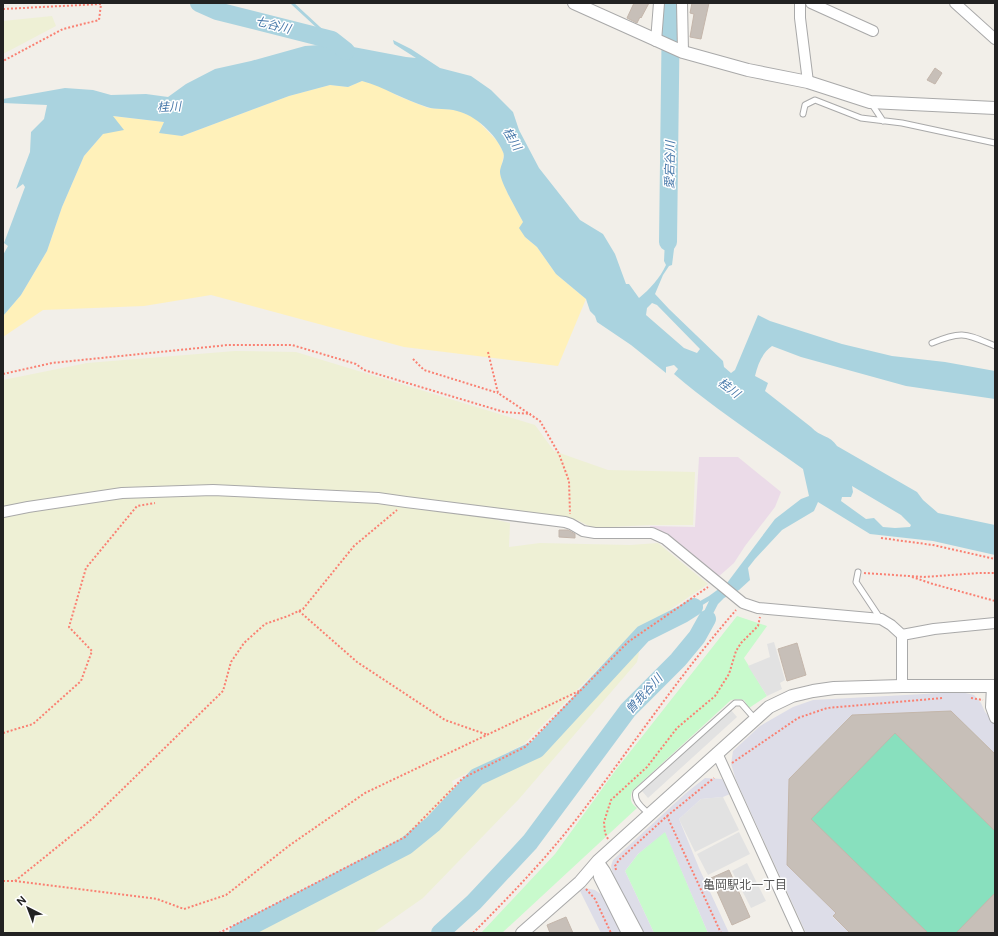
<svg xmlns="http://www.w3.org/2000/svg" width="998" height="936" viewBox="0 0 998 936" font-family="'DM Sans','Noto Sans JP',sans-serif">
	<style>
		.industrial { fill: #ebdbe8 }
		.farmland { fill: #eef0d5 }
		.sand { fill: #fff1ba }
		.park { fill: #c8facc }
		.pitch { fill: #88e0be }
		.parking { fill: #e2e2e2 }
		.plaza { fill: #dddde8 }
		.water { fill: #aad3df; fill-rule: evenodd }
		.lines { fill: none; stroke-linecap: round; stroke-linejoin: round }
		.stream { stroke: #aad3df; stroke-width: 3 }
		.river { stroke: #aad3df; stroke-width: 18 }
		.building { fill: #c7bfb8; stroke: #c4b6ab }
		.service-casing { stroke: #a9a9a9; stroke-width: 7 }
		.minor-casing { stroke: #a9a9a9; stroke-width: 12 }
		.tertiary-casing { stroke: #a9a9a9; stroke-width: 14 }
		.path { stroke: #fa8072; stroke-width: 2; stroke-dasharray: 2 2; stroke-linecap: butt }
		.service { stroke: #fff; stroke-width: 5 }
		.minor { stroke: #fff; stroke-width: 10 }
		.tertiary { stroke: #fff; stroke-width: 12 }
		.labels { text-anchor: middle; dominant-baseline: central; stroke-width: 3; stroke-linejoin: round; paint-order: stroke }
		.water-label { font-size: 12px; font-style: italic; fill: #4a7aab; stroke: #fff }
		.neighbourhood-label { font-size: 12px; fill: #555; stroke: #fff }
	</style>
	<rect width="100%" height="100%" fill="#f2efe9"/>
	<!-- industrial -->
	<path class="industrial" d="M699,457H738L781,492L775,507L745,546L734,563L717,578L669,535L651,530L650,526L695,527Z"/>
	<!-- farmland -->
	<path class="farmland" d="M52,16L56,26L3,54V21Z
		M235,351L296,352L535,425L554,451L608,470L695,472L693,525H650L593,528L577,520L362,491L185,486L107,490L3,508V380L87,363Z
		M229,494L338,499L397,504L480,516L510,523L509,547L540,543L630,545L658,543L708,584L628,638L524,744L452,781L455,792L413,832L215,933H3V516L134,496Z
		M637,648L639,653L637,662L519,799L423,898L373,933H242L414,845L477,782L536,754Z"/>
	<!-- sand -->
	<path class="sand" d="M362,81L378,85L398,96L428,108L457,110L475,118L498,142L504,154L500,173L507,192L523,222L525,237L537,247L556,274L586,299L558,366L404,347L211,295L144,306L43,310L3,337V316L21,295L47,251L62,207L84,156L103,134L112,116L164,122L160,132L182,136L289,96L330,85L348,87Z"/>
	<!-- park -->
	<path class="park" d="M737,616L767,626L744,658L767,696L749,708L744,700L738,699L731,700L632,791C630,799 630,803 637,808L502,933H481L555,854L615,771Z
		M665,831L708,933H654L625,871L638,854Z"/>
	<!-- pitch -->
	<path class="pitch" d="M951,711L995,754V933H850L833,916L836,913L787,865L789,779L852,715Z"/>
	<!-- parking -->
	<path class="parking" d="M774,642L785,680L780,683L782,689L767,696L748,666L770,657L767,644Z
		M731,710L737,717L648,798L642,791Z
		M723,797L739,830L695,852L679,819L701,799Z
		M739,832L750,854L708,875L697,854Z
		M747,863L766,901L751,908L732,871Z"/>
	<!-- plaza -->
	<path class="plaza" d="M961,692L974,695L981,703L985,712L995,723V754L951,711L852,715L789,779L787,865L836,913L833,917L850,933H806L736,780L731,764L733,751L760,726L793,707L813,700Z
		M705,778L722,779L730,794L723,797L701,799L679,819L699,868L729,933H708L665,832L638,854L625,871L654,933H642L613,874L611,866L613,860L686,793Z
		M585,888L595,890L602,895L621,933H601L580,891Z"/>
	<!-- water -->
	<path class="water" d="M269,26L306,32L348,46L406,57L416,58L394,44L393,40L411,49L440,68L471,76L491,90L513,112L519,130L539,168L580,220L603,234L615,254L626,284H629L639,298C650,289 660,278 666,265L664,261L666,220L670,217L672,228L669,237L674,249L672,265L669,266L663,275L655,294L669,309L723,361L724,367L731,373L735,370L758,315L770,321L842,344L892,356L945,362L995,371V399L906,386L801,357L772,346C762,353 758,364 755,376L768,383L765,391L811,427C820,437 830,435 837,446L917,492L923,500L938,513L995,525V555L933,541L870,534L818,502L814,511L782,530L755,559L748,568L750,580L739,590L724,598L718,604L698,643L693,637L699,627L698,624L709,601L685,616L674,620L672,617L709,596L727,583L775,519L801,499L809,496L803,469C759,438 714,408 674,374L678,369L674,365L666,367V373L631,345L597,322L595,316L590,311L586,299L556,274L537,247L525,237L519,228L523,222C518,212 500,182 500,172C500,166 506,158 503,152C496,134 475,115 457,111C447,108 436,110 427,107C404,100 384,87 362,81L348,87L330,85L289,96L182,136L159,133L164,122L113,116L124,130L103,134L84,156L62,207L47,251L21,295L3,316V255L8,246L4,243L25,187L23,184L16,189L30,152L31,132L44,119L47,105L3,103V99L65,88L93,90L111,95L146,94L168,97L186,84L215,69L251,61L305,46L320,45V43L272,32ZM652,303L657,305L700,349L697,353L684,348L646,315L647,308ZM852,486L901,515L911,525L910,527L895,528L883,527L874,518L866,519L841,501L842,497H851L853,492Z"/>
	<g class="lines">
		<!-- stream -->
		<path class="stream" d="M292,3L332,40"/>
		<!-- river -->
		<path class="river" d="M199,3L217,11L332,40L346,51
			M668,242L671,3
			M238,933L406,846L433,824L477,777L537,749L643,634L683,614L694,607
			M440,933L474,902L530,842L628,710L678,660L697,637L707,619"/>
	</g>
	<!-- building -->
	<path class="building" d="M634,3H649L641,18L640,17L637,23L627,18Z
		M692,3H709L701,39L690,37L694,14L690,13Z
		M935,68L942,73L935,84L927,80Z
		M559,530H568L575,534V538L559,537Z
		M797,643L806,675L787,681L778,649Z
		M951,711L995,754V831L895,733L811,819L928,933H850L833,916L836,913L787,865L789,779L852,715Z
		M729,870L750,917L732,925L711,878Z
		M995,893V933H956Z
		M566,917L573,933H550L547,925Z"/>
	<g class="lines">
		<!-- service casing -->
		<g class="service-casing">
			<path id="service" d="M871,103L883,121
				M803,114L805,105L815,100L861,118L902,123L995,143
				M932,343C963,330 966,334 995,346
				M858,572L856,582L880,618
				M649,814C643,808 633,801 636,792L735,703H741L755,719"/>
		</g>
		<!-- minor casing -->
		<g class="minor-casing">
			<path id="minor" d="M682,3L683,52
				M800,3V18L808,82
				M811,3L873,31
				M955,3L995,39
				M656,41L659,3
				M3,512L28,507L122,493L213,490L378,498L406,502L565,522L571,524L583,531L595,533H652L665,539L743,603L758,608L881,619L891,625L902,635V686
				M902,635L934,629L995,623
				M992,686L991,707L995,718
				M717,753L799,933
				M598,861L605,871L638,933
				M598,861L599,877L627,933"/>
		</g>
		<!-- tertiary casing -->
		<g class="tertiary-casing">
			<path id="tertiary" d="M574,3L683,52L748,70L808,82L870,102L995,108
				M522,933L580,882L598,861L650,814L769,707L792,696L813,691L834,688L902,686H995"/>
		</g>
		<!-- path -->
		<path class="path" d="M3,9L101,4L99,20L63,29L3,61
			M488,352L498,393L540,421L559,454L569,481L570,514
			M413,359L424,370L498,393
			M3,374L52,363L228,345H292L356,364L364,370L504,412L531,414
			M881,538L933,545L995,559
			M864,573L924,577L979,573H995
			M912,577L933,584L995,601
			M299,611L357,662L445,720L488,735
			M971,698L983,700
			M3,733L33,724L81,681L92,651L69,627L86,568L137,506L155,503
			M732,763L798,718L827,708L943,698
			M667,816L714,778
			M608,839L605,833L604,822L611,800L647,767L677,728L715,696L729,674L736,651L741,643L758,626L760,617
			M616,870L615,866L619,860L667,816L721,933
			M3,881H15L157,899L184,909L226,895L290,845L365,793L579,691
			M15,881L92,819L223,691L231,662L244,643L265,624L288,616L303,609L354,546L397,510
			M586,889L595,899L611,933
			M219,933L405,837L463,778L525,747L628,642L708,587
			M473,933C514,892 554,850 588,804C637,739 683,671 736,610"/>
		<!-- service -->
		<use href="#service" class="service"/>
		<!-- minor -->
		<use href="#minor" class="minor"/>
		<!-- tertiary -->
		<use href="#tertiary" class="tertiary"/>
	</g>
	<g class="labels">
		<!-- water labels -->
		<g class="water-label">
			<text transform="translate(273 25) rotate(14)">七谷川</text>
			<text transform="translate(169 107) rotate(-3)">桂川</text>
			<text transform="translate(512 139) rotate(59)">桂川</text>
			<text transform="translate(670 165) rotate(-89)">愛宕谷川</text>
			<text transform="translate(729 388) rotate(37)">桂川</text>
			<text transform="translate(644 694) rotate(-48)">曽我谷川</text>
		</g>
		<!-- neighbourhood labels -->
		<g class="neighbourhood-label">
			<text x="745" y="885">亀岡駅北一丁目</text>
		</g>
	</g>
	<!-- border -->
	<rect width="998" height="936" fill="none" stroke="#222222" stroke-width="8"/>
	<!-- north arrow -->
	<g transform="translate(28 908) rotate(318)" stroke="#ffffff" stroke-width="3" paint-order="stroke">
	<path d="M0-3L7 15L0 10L-7 15Z" fill="#222222"/>
	<text y="-6" font-size="11" font-weight="bold" text-anchor="middle" fill="#222222">N</text>
	</g>
</svg>
